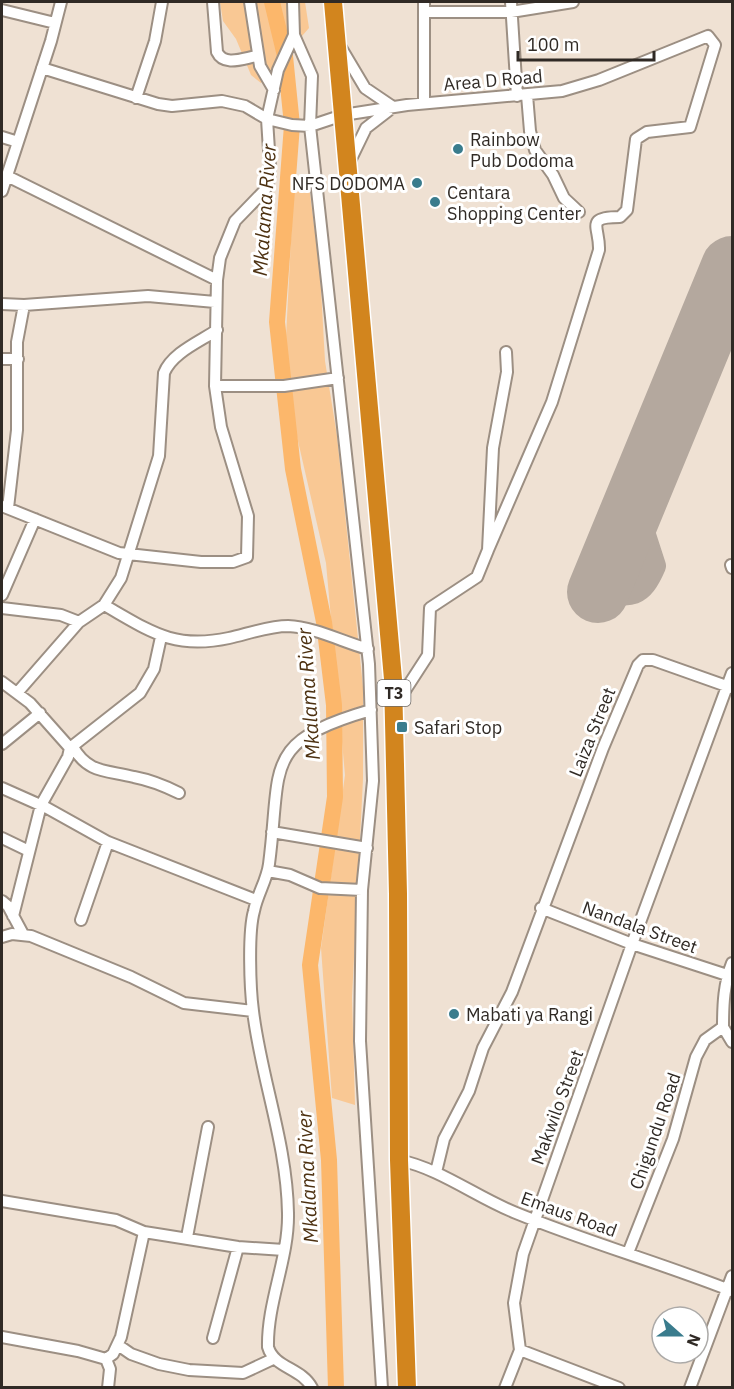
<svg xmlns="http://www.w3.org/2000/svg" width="734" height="1389" viewBox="0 0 734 1389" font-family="'IBM Plex Sans',sans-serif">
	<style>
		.green { fill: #f9c894 }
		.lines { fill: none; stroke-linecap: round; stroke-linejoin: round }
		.river { stroke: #fcb76b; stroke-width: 16 }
		.taxiway { stroke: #b4a89e; stroke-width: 24 }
		.runway { stroke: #b4a89e; stroke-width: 62 }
		.street-casing { stroke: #9c8f83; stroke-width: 14 }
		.highway-casing { stroke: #fff; stroke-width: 21 }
		.street { stroke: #fff; stroke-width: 10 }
		.highway { stroke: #d2851e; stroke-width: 18 }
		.poi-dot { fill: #3a7c8d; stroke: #fff; stroke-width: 2 }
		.labels { text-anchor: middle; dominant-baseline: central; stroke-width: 6; stroke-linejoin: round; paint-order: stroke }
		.shield { fill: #fff; stroke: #6e6a66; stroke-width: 1.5 }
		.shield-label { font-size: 16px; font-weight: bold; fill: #302a25 }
		.street-label { font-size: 18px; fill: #302a25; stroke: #fff }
		.poi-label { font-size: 18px; fill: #302a25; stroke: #fff; text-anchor: start }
		.water-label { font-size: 20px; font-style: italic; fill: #4d3111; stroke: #fff }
	</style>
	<rect width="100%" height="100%" fill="#efe1d3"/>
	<!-- green -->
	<path class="green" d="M220,2H305L309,28L261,83L251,75L236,39L223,21Z
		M294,182L309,186L320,272L325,361L337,436L363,687V779L352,997L355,1105L332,1098L321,948L345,775L326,563L295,428L286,337Z"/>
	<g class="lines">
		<!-- river -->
		<path class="river" d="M272,2L285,56L292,125L277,322L293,469L324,622L334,705L335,797L310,965L329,1160L336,1388"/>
		<!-- taxiway -->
		<path class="taxiway" d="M600,588C631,598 641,596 654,566L634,504"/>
		<!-- runway -->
		<path class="runway" d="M598,592L732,267"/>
		<!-- street casing -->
		<g class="street-casing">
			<path id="street" d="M213,2L217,52C224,67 244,58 257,56
				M250,2L260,66L274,90
				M424,2V103
				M511,2L517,96
				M2,10L55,23
				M424,12H511L573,2
				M294,35L312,76L310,126L369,664L373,781L362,890L360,1041L382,1388
				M340,46L365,88L393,107
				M42,68L158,104L172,106L222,101L245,106L267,119L292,125L310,126L343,115L407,105L562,91L599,80L708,36L715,45L690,127L647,132L636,139L627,210L620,217C584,217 600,227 599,250L552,402L488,550
				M527,95L530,131L535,150L553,175L564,198L579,212
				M136,98L155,41L162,2
				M2,137L18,142
				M350,161L366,128L388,111
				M7,176L217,280
				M2,191L51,41L61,2
				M2,304L24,305L148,296L215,302
				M2,359H18
				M215,386H284L338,378
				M2,506L119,553L201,562H233L247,557L248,516L221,427L215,386L217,280L220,258L235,221L265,190L269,180L270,166L267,119L278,70L294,35L293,2
				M8,508L17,430V342L24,305
				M731,565L732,568
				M2,595L35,519
				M104,605C150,631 173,650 229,638C247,634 269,626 288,626C314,627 343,642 368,649
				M2,608L61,615L79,622
				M2,682L30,703L70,748L68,757L41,805L13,916
				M17,693L79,622L104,605L121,578L159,456L164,373C172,353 199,342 217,330
				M395,706L428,655L430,608L477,577L488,550L493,448L507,372L506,352
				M2,744L40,713
				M73,747C88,774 108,770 134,777C150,780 165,786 179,793
				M70,748L140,693L154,669L161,637
				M2,788L47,808L108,842L256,900
				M272,832L367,848
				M2,838L29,851
				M268,871L290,875L320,888L362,890
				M2,901L8,906L23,934
				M541,908L632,944L727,975
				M81,920L108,842
				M2,937L12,934L31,936L131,977L184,1003L253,1011
				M723,1027C723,1004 724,983 732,963
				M723,1027L732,1042
				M399,1160C441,1169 476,1197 516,1213C587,1242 661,1263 732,1291
				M436,1172L444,1139L469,1091L483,1048L512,992L603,748L638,665L643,660H653L732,688
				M2,1201L116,1220L144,1232L163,1235L238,1247L284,1250
				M187,1237L208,1127
				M628,1253L673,1139L696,1057L705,1040L723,1027
				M2,1337L78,1351L106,1359L110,1369L108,1388
				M213,1338L238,1247
				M118,1345L131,1354L159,1364L189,1370L243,1373L273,1359
				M520,1350L619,1388
				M106,1359L113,1354L121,1337L144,1232
				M312,1388C302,1368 274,1368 268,1347C267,1302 289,1258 288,1213C287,1144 261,1078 253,1011C250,988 248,932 254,911C257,895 267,880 269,864C282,765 261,742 371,710
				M505,1388L520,1350L514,1303L523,1254L632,944L732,673
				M690,1388L732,1276"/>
		</g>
		<!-- highway casing -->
		<g class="highway-casing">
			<path id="highway" d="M333,2L393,679L398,894L399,1160L407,1388"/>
		</g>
		<!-- street -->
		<use href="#street" class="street"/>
		<!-- highway -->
		<use href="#highway" class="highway"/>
	</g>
	<!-- markers -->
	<g class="poi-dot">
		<circle cx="458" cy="149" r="6"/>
		<circle cx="417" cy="183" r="6"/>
		<circle cx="435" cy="202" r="6"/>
		<rect x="396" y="721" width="12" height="12" rx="3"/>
		<circle cx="454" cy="1014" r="6"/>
	</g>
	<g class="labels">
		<!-- shield labels -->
		<rect class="shield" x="377.5" y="680" width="33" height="26" rx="4.5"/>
		<g class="shield-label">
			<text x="394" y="693">T3</text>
		</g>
		<!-- street labels -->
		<g class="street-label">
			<text transform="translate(493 80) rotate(-5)">Area D Road</text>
			<text transform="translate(592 732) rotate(-68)">Laiza Street</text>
			<text transform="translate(640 927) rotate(20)">Nandala Street</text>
			<text transform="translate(557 1107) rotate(-70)">Makwilo Street</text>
			<text transform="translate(655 1131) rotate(-71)">Chigundu Road</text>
			<text transform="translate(569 1214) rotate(20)">Emaus Road</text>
		</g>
		<!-- poi labels -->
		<g class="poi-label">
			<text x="470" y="139">Rainbow<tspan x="470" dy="21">Pub Dodoma</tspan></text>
			<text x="405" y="183" text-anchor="end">NFS DODOMA</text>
			<text x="447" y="192">Centara<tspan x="447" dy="21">Shopping Center</tspan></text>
			<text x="414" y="727">Safari Stop</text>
			<text x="466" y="1014">Mabati ya Rangi</text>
		</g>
		<!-- water labels -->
		<g class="water-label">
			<text transform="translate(264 210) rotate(-86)">Mkalama River</text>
			<text transform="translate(308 694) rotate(-94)">Mkalama River</text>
			<text transform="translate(307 1177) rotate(-93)">Mkalama River</text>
		</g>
	</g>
	<!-- border -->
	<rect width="734" height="1389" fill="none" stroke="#302a25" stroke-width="6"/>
	<!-- north arrow -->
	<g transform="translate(680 1335) rotate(111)"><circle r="28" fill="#ffffff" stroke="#acaaa8" stroke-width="1.5"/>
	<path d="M0-4.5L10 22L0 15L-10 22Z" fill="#3a7c8d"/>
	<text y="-9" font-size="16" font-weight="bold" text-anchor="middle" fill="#302a25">N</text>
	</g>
	<!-- scale -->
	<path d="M518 51v9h136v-9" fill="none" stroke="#302a25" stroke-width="3"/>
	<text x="527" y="51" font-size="18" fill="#302a25" stroke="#ffffff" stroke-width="4.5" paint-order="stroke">100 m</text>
</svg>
